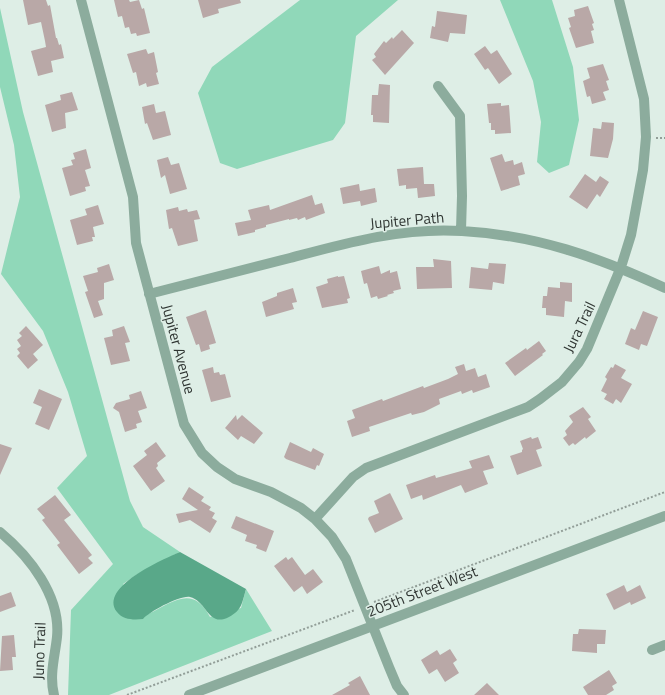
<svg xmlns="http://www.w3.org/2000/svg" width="665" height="695" viewBox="0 0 665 695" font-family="'Titillium Web',sans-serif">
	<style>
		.green { fill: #90d8b9 }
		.water { fill: #59a889 }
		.building { fill: #b9a8a7 }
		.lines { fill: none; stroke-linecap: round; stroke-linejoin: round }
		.path { stroke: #929e98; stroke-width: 2; stroke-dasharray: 2 2; stroke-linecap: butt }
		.minor { stroke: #8cac9d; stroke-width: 10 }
		.labels { text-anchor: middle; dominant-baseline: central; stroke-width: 3; stroke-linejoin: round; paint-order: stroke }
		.street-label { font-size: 15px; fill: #2f3532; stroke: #deeee6 }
	</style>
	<rect width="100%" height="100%" fill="#deeee6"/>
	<!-- green -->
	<path class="green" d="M300,0H398L356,36L345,123L333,140L237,169L220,163L198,93L212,67Z
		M500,0H552L573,67L579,120L569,165L549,173L537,162L541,122L533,81Z
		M0,8L23,112L130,501L143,527L180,552L136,575L123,584L148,614C173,602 193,584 210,617L241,608L246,589L272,631L109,695H68L71,610L113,564L57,488L87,456L68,392L43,331L1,274L20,197L14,145L0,87Z"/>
	<!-- water -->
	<path class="water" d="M180,552L246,589C242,603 242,610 229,617C208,628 207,601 190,597C180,595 149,612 143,619C134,620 123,620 117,612C98,587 164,559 180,552Z"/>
	<!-- building -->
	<path class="building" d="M23,0H46L48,6L50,5L56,38H57L59,45L61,44L64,58L51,61L53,72L38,76L31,51L46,47L45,41L41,22L28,25Z
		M114,0H129L130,2L139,0L142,9L144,8L150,33L137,36L136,33L131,34L129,27L125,28L122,16L118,17Z
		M198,0H240L241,3L218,9L219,13L203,18Z
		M588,6L594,23L592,24L594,30L591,31L594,43L576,48L569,28L571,27L568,18L575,16L574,10Z
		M437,11L467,15L465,34L450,33L448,42L430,38L432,26L435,27Z
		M402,30L414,43L385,75L372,60L376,57L374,54L384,41L386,43L392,37L393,39Z
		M485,46L491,54L497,50L512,74L499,84L488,68L485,70L474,54Z
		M146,49L148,54L154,52L158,72L156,73L159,84L147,87L146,83L139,86L136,72L133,73L127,54Z
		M603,64L609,80L606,81L609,90L603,92L606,100L592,104L590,96L587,97L583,81L590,78L587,68Z
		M379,84L390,85L389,123L373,122V115H371L372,95H378Z
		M72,92L78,110L65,113L66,128L52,132L45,105L61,100L60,95Z
		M501,103V106L509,105L511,133L495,134V130H491V123H489L487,104Z
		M154,104L156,113L165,111L171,135L153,140L147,123L145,124L142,107Z
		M602,122L614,123L613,139L608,158L590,156L593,128L601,129Z
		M86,149L91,168L85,170L90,186L85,187L86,191L70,196L62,168L73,165L71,160L75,159L73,153Z
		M502,154L505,162L513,160L514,165L522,162L525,174L518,176L520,185L501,191L490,158Z
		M168,157L171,165L179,163L187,189L170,194L165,175L161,178L157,160Z
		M423,167L424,184H434L435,196L418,198L417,188L406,189V185L399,186L397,169Z
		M585,174L596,182L600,176L609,182L600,197L597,194L587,209L569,197Z
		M359,184L360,191L375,188L377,202L361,206L360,201L343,204L340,188Z
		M312,195L315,205L322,203L325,213L306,220L305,217L298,220L297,218L289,220V219L266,225V227L255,230V232L238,236L235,223L251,220L248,210L269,205L270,210Z
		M98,205L104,224L93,227L95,237H92L93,241L77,245L70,220L87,215L85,209Z
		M178,207L179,211L187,209L188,212L197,210L200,219L194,220L198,241L178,246L172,228L169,229L166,210Z
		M433,259L451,261L452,288L417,289L416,267H434Z
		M489,263L506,264L504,284L493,282L492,290L469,288L471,267L488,269Z
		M109,264L114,280L104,283V299L98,301L103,315L94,318L85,292L88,291L83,276L98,272L97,268Z
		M379,266L381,274L390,270V273L397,271L401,289L393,291L394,293L387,295L388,296L378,299L377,296L371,298L367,283L364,284L361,271Z
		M338,276V277L344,276L350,298L347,299L348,303L322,308L316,287L328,283L327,279Z
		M560,282L572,283V302L565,301L564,317L546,315V308H542L543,296H547L548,287L560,288Z
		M293,288L297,302L292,303L294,309L266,317L262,302L277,296V293Z
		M206,310L216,343L209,345L210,349L201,352L199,344L196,345L186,317Z
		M643,311L658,317L647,346L641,344L639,350L625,344L631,328L635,330Z
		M26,326L43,345L33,354L38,360L28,369L17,356L20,353L17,349L21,346L17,340L22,336L19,333Z
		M124,326L130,342L125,343L130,361L111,365L104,338L113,336L112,330Z
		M539,341L546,351L542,354L543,355L515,376L505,363L526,348L527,350Z
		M464,364L466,371L475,368L478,377L486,374L490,387L473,393L472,390L462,394L461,391L439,399L440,404L424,412L412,415L411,413L369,427L370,431L352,437L347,421L355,418L352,410L382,399L383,401L423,386L424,388L448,379L458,374L455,367Z
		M615,364L626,370L621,378L632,384L621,403L616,399L613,404L604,399L607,394L601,391L607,379L605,377L611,367L613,368Z
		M213,367L214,373L219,372L220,375L225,374L231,397L211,402L202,370Z
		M39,389L62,399L49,430L35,424L42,407L33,403Z
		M141,391L147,408L138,411L142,422L136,424L137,428L125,432L119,412L113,408L116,403L130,399L129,395Z
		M583,407L591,417L588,419L596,431L586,439L585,437L575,445L573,443L569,446L563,438L567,435L565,431L573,422L569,416Z
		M236,415L237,420L242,415L263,433L254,444L241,436L238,440L225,428Z
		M531,437L532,439L538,437L542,448L536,450L542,466L517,475L510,456L522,452V450L523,449L520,441Z
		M156,442L166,456L157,463L158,466L156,468L165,481L151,491L133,466L147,455L144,451Z
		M290,442L311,452L313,448L324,454L319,466L317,465L315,470L286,459L284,457Z
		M0,444L12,448L0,475Z
		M489,455L494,468L483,471L488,484L465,493L461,485L423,500L422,495L411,499L406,485L435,475L436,478L472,468L469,461Z
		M189,487L204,497L201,501L211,507L209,510L215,513L212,518L217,521L210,533L190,520L179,523L176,514L198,510L182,499Z
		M390,493L403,519L375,533L368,519L369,517L379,513L374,501Z
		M55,495L71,515L64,520L92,555L88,558L93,563L79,574L57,545L60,543L42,520L45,518L37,509Z
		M236,516L274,531L266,552L256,548L257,545L245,541L247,535L231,528Z
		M286,557L288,560L292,557L305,575L313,569L323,582L307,594L302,586L294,592L274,566Z
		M624,585L627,592L640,585L646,598L631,605L630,602L614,610L606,594Z
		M11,592L16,606L0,612V596Z
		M579,629L606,630L605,644H597V653L572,651L573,634H578Z
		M14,635L16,657H12L13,670L0,671L2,636Z
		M450,649L457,660L453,663L459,673L445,682L437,669L429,674L421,660L437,650L440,655Z
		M609,670L617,683L612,686L614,690L606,695H588L583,687Z
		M360,676L370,695H332L350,685L348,683Z
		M487,683L499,695H474Z"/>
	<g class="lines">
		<!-- path -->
		<path class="path" d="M656,138H665
			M374,602L665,492
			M127,695L355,610"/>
		<!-- minor -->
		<path class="minor" d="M81,0L133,197L136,243L184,424L202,453L217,467L235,479L271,492L301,508L315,519L332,537L346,559L389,667L397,686L404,695
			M438,86L460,116L462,196L461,230
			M149,294C196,282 243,270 290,258C346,243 403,227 462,231C536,235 598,257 665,288
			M315,519L353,477L366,468L528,407L540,399L562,382L579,362L587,349L621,267L631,235L643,170L646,137L644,99L619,0
			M0,532C29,556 61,596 57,637C55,656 49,675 54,695
			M652,650L665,645
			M189,695L665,516"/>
	</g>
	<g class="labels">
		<!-- street labels -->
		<g class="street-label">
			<text transform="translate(407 220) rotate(-5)">Jupiter Path</text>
			<text transform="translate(579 327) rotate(-64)">Jura Trail</text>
			<text transform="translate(179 349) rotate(75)">Jupiter Avenue</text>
			<text transform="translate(422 591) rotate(-21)">205th Street West</text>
			<text transform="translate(39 651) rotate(-88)">Juno Trail</text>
		</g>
	</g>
</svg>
